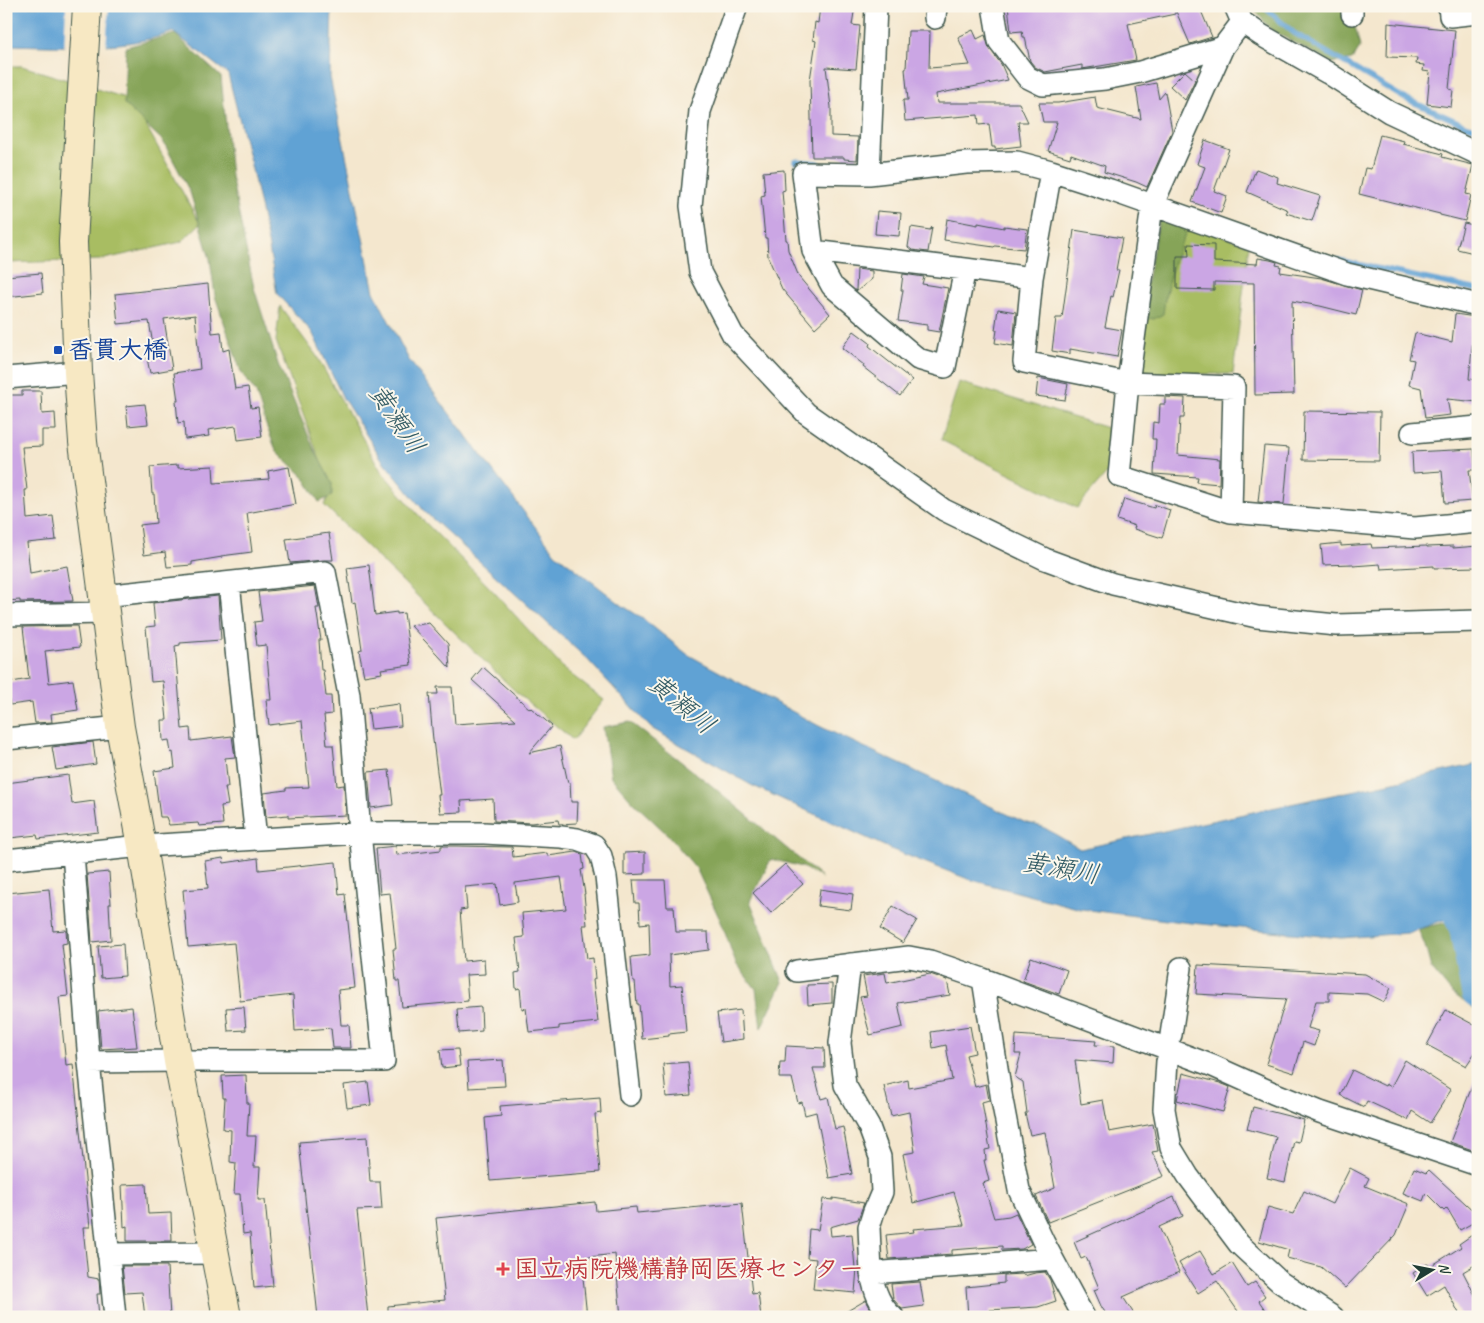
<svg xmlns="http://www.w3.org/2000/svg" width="1484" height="1323" viewBox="0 0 1484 1323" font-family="Caveat,'Klee One',sans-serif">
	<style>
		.green { fill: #a8bd62; stroke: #647d4b }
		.forest { fill: #86a458; stroke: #527046 }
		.water { fill: #60a2d4; stroke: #407084 }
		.pier { fill: #f4e7ce }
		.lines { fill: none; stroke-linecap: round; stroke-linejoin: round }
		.stream { stroke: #60a2d4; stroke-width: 5.5 }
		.river { stroke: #60a2d4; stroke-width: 34 }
		.building { fill: #cba6e4 }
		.street-casing { stroke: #3f564b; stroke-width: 24 }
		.secondary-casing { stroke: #3f564b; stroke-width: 30 }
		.street { stroke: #fff; stroke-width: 21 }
		.secondary { stroke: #f7e8c3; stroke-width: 28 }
		.transit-dot { fill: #1a4fb4; stroke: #fbf7ec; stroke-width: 2 }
		.health-dot { fill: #e0444e; stroke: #fbf7ec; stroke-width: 2 }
		.labels { text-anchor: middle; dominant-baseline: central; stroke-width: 4; stroke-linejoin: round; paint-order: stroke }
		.transit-label { font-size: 25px; font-weight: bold; fill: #164399; stroke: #fbf7ec; text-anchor: start }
		.health-label { font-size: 25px; font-weight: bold; fill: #be3a42; stroke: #fbf7ec; text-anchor: start }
		.water-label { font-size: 26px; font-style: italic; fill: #325b64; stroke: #fbf7ec }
	</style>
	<rect width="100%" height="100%" fill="#fbf7ec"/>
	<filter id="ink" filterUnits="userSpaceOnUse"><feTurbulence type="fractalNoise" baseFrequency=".02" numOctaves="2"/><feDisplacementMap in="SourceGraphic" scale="10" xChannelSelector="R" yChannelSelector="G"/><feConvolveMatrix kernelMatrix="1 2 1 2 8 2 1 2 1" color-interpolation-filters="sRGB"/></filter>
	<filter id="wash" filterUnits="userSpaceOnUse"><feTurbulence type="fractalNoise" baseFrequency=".0096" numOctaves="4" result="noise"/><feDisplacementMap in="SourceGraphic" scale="20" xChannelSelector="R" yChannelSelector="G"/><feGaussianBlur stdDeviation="1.12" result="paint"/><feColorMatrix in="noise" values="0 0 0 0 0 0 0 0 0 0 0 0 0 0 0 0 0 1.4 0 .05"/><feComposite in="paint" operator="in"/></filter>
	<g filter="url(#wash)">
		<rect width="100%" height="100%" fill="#f4e7ce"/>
		<!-- green -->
		<path class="green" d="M6,66H22L132,100L200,224L181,242L100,260L6,263Z
			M1160,215L1249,245L1233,374H1140Z
			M280,306L316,355L381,471L421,518L494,592L564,669L604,700L573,740L517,693L324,505L332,490L325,474L276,341Z
			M959,382L1111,429L1108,472L1077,508L941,440Z"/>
		<!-- forest -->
		<path class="forest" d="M1256,6H1345L1356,30L1360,47L1352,60L1332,63L1271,30L1253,8Z
			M175,34L221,77L231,176L254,288L278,364L315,451L332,483V496L319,502L303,476L276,450L266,425L256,393L241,372L215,296L210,259L190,192L163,141L124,104L126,47Z
			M1160,215L1175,220L1186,233C1174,258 1166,286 1163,314L1154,319L1140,317Z
			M630,722L711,785L822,878L802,867L771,859L750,901L783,982L761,1028L756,989L736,964L722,924L696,868L668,835L633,802L611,777L603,727Z
			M1478,915V1012L1451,992L1431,968L1425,946L1418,929Z"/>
		<!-- water -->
		<path class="water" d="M6,6H332L330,77L374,292L409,360L555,553L623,606L642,618L687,654L705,664L819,726L1024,822L1043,827L1080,849L1478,764V915L1449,918L1408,933L1341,938L1182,922L1081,909L968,879L893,850L751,785L651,728L587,659L425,512L383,461L343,398L312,332L277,294L268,242L251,165L228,74L173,32C120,51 62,46 6,45Z"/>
		<!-- pier -->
		<path class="pier" d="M66,6H109L106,49L64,48Z"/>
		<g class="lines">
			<!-- stream -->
			<path class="stream" d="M1263,6L1294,33L1404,98L1467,126L1478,129
				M795,161L818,163
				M1338,260L1478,290"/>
			<!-- river -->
			<path class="river" d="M1444,878L1466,928L1478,992"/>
		</g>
		<g id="blocks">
			<!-- building -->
			<path class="building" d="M820,6H855L852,25L860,26L856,69L826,67L831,107V136L858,137L857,160L844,159V157H812L810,80L816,41L813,40L815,22L818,23Z
				M1008,6H1199L1212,37L1190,44L1175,9V14L1128,24L1136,60L1082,69V65L1045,72L1035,67L1030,61L1025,37H1023L1022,31L1011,32Z
				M1388,23L1455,30L1449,89L1453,90L1451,107L1427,104L1430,72L1423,71L1424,65L1416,64L1417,58L1387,57Z
				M973,30L977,39L985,35L989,48L1001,64L1008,80L936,94L937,103H1019L1028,122H1018L1021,146L995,149V147H992L989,124L979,125L978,115L905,121L903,100H908L905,69H906L908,31H930L929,68L970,65L958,37Z
				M1185,71L1195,80L1185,100L1170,86Z
				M1156,83L1159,99L1165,92L1172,131L1147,187L1136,182L1104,172L1105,166L1071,154L1070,158L1048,151L1057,122H1043L1039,103H1058L1095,97L1097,108L1141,119L1136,87Z
				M1380,135L1404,141L1403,144L1443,154L1442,157L1473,165L1466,194L1471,195L1465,221L1440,215V214L1359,194L1365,168L1371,169Z
				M1205,140L1229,149L1214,191L1227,196L1221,213L1192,202L1205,167L1197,164Z
				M1256,169L1278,177L1277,183L1320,196L1312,221L1286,213L1288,210L1247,192Z
				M784,170L785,190L782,191L786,240H787L788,250L799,277L830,314L815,328L782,289L768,257L767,238H765L761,196L765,195L763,172Z
				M877,211L901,213L899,236L875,234Z
				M947,219L978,225V223L1004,228V226L1027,229L1024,249L995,246L994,247L944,240Z
				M1464,223L1478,226V254L1457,249Z
				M911,227L930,230L932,227L928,252L912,250L908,247Z
				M1074,230L1122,238L1116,270H1119L1113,297L1111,296L1105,327L1122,330L1117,357L1070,349V354L1052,351L1056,318H1062Z
				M1188,244L1214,245V262L1257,264L1258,258L1270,260L1277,262L1276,265L1281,266L1280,272L1321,278L1362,290L1356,315L1320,306L1292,301L1294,394L1255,395L1254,283L1214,282V290L1177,289V256H1189Z
				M857,269L872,271V279L857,291L856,290Z
				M41,273L43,293L6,297V276Z
				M903,274L924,277L922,284L948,288L939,332L927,330V325L898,321L903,290H901Z
				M208,284L212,333L221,332L223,351L229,349L235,389L248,387L251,408L258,407L262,437L238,440L236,426L208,430L209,436L185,439L184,422L178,423L176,401H178L174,373L200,369L195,315L164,319L172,369L150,373L147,358L155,357L149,321L118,324L115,294Z
				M998,309L1016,312L1013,346L995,343L997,330H995Z
				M1455,314L1475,317L1469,379L1478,380V402L1447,399L1450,415L1425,418L1421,388L1409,385L1414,360L1409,359L1415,333L1452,342Z
				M854,331L870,343L869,346L912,380L900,396L863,367L864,365L842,348Z
				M1038,378L1068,384L1065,400L1036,396Z
				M22,391H41L42,414L55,413L56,430H42V446L22,447L27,490H25L27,519L53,516L56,540L27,543L30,573L67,566L73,601L20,602V600L6,601V395H22Z
				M1165,397L1185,398L1184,418H1180L1178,455L1220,459L1219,484L1197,482L1198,477L1154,474L1156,439H1152L1153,422L1159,423L1160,404H1165Z
				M145,404L148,424L128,426L126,406Z
				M1304,411L1380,412L1379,461L1303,460Z
				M1264,446L1289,448L1284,504L1258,502Z
				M1474,449L1475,470H1469L1473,501L1445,503L1442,471L1413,473L1412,452Z
				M178,465V468L213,466L214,483L269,479L268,471L289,467L296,504L247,513L252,552L221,556L222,557L192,562V565L167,567L165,552L144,555L140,525L156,523L154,494H152L150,467Z
				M1124,499L1154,508L1155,505L1170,510L1162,538L1134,529L1135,526L1117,520Z
				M329,533L333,560H324L290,563L286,539Z
				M1341,543V546L1371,544L1372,548L1427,546V547L1453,546V548L1478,546V567L1434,568V566L1381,569L1380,564L1353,566V564L1323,565L1321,545Z
				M369,565L375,615L397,612V614L404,613L411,665L381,669L382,673L364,676L359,651L362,650L355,602L352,603L347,568Z
				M315,586L319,608H316L321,640H319L321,670H323L326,696H331L332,714L324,715L327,745H333L337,786L344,785L346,815L288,818V815L266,817L264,793L286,790V788L309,787L302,721L269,725L266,700H271L266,645L257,646L254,622L262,621L258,592Z
				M218,596L221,640L180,643V645L175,646L182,729L190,728L191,741L232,736L235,757L225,758L228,787H225L228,805L221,806L223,824L199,826L198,823L169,825L166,817H160L154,771L175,768L173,752L171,753L169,740L163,741L162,720H167L163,681L151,682L146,627L155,626L153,603Z
				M429,623L448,644L450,668L411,626Z
				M77,626L80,647L45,651L49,683L73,680L78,710L51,714L52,722L35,723L32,702L10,705L6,683L29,679L23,627Z
				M483,667L530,709L531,708L552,726L529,753L560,746L568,783L570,782L571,802H578L577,823L559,824L558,820L531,823L494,821L493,799L461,801L462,812L440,813L438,795H440L433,740L429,694H438L437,687H452L455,724L516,720L472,680Z
				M399,704L401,726L371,729L368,708Z
				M93,742L96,764L56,770L52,747Z
				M389,770L393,805L371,808L368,772Z
				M68,775L72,804L94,801L98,832L38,839L37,835L10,838L6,805V783Z
				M396,846L397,855L441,850V846H456L512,847L513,857L547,853L548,856L576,852L582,854L584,869L581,870L585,894H584L587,925H583L587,959L593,958L595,979L593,980L598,1022L559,1026V1029L529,1032L526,1008L522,1009L520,988L516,989L515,973L520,972L516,938L524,937L522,913L566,909L561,877L515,883L518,902L500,905L497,884L465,887L467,909L460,910L464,961L484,959L485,974L466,975L468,1001L402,1007L399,981H396L393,949H396L390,893L380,894L376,848Z
				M645,852V874L624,875V853Z
				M223,858L224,863L258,858L259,870L336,862L339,895L345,894L355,988L338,990L341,1025H349L351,1048H333L331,1028L295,1031L293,995L240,1001L234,943L188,947L183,890L208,888L205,861Z
				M785,864L803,884L771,913L753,893Z
				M109,872L111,904H109L111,940L92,942L87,874Z
				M633,880H665L667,907H674L676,932H708L709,950L669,955L670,986L682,985L686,1032L669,1034V1036L642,1039L639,1004H637L635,981H633L631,957L650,955L649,923L640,924L639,903H635Z
				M49,889L53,931L66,930L67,943L62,944L68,996L59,997L66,1065L73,1064L90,1227H83L88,1277L99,1279L100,1294H97L99,1317H6V893Z
				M820,889L853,894L851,910L818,906Z
				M893,906L917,920L903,943L880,929Z
				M123,944L125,976L101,978L98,946Z
				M1031,957L1067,970L1059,994L1023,981Z
				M1198,965L1365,974L1391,988L1384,1002L1367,994L1329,992V1001H1316L1308,1028L1319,1031L1314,1046L1303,1042L1294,1073L1266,1064L1286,999L1196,994Z
				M885,973L887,983L930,974L947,980L950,995L898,1003L903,1027L870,1035L860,997L867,996L863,976Z
				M832,984V1003L808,1005L807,985Z
				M132,1007L137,1047L101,1049L98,1011Z
				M244,1007L246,1030L228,1031L226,1008Z
				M481,1007L482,1031L459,1033L457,1009Z
				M741,1010L743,1039L721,1042L717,1013Z
				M1446,1010L1478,1027V1048L1466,1066L1427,1045Z
				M970,1026L975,1053L966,1055L975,1087L986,1084L989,1100L982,1102L990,1149L985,1150L986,1160H984L989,1181L983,1183L994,1218L1009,1216L1016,1213L1031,1244L1022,1249L1002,1250V1246L952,1250V1254L889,1259L886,1235L914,1232L913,1229L964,1225L954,1192L913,1203L903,1154L915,1152L909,1112L891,1116L884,1086L908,1080L909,1088L952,1080L946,1045L933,1048L931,1032Z
				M1016,1035L1096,1041L1095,1045L1114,1046L1113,1063L1075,1060L1081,1104L1103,1100L1109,1132L1153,1124L1158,1151L1152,1152L1164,1176L1048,1222L1036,1196L1055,1188L1045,1132L1030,1135L1025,1113H1027L1023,1082L1015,1077L1021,1054H1015Z
				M786,1046L824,1048L825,1068H813L821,1099L828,1097L835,1129L843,1127L852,1174L829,1178L816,1112L805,1115L802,1102L798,1103L792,1078H779L780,1062H785Z
				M458,1049L460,1066L442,1068L440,1050Z
				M503,1060L505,1086L469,1088L467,1062Z
				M1405,1060L1451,1090L1430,1123L1412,1111L1408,1120L1367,1101L1364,1107L1340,1095L1352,1070L1385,1086L1386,1084L1391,1087Z
				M688,1062L691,1095L666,1097L663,1064Z
				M1183,1073L1220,1083L1230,1087L1223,1112L1177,1100Z
				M1477,1074H1478V1152L1450,1142Z
				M246,1075L247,1103H249L247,1136H256L254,1167H260L258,1200H265L273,1286L254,1288L250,1233L243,1234L240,1194H234L236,1163L230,1162L231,1130L223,1129L225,1098H223L222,1076Z
				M368,1082L371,1105L347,1108L344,1085Z
				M600,1098L601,1113L595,1114L600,1172L490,1181L485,1118L501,1116L500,1106Z
				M1253,1107L1304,1120L1299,1142L1294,1141L1285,1182L1267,1178L1276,1137L1247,1129Z
				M367,1137L370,1182H380L382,1209L357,1210L368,1317H318L299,1142Z
				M1350,1168L1369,1178L1365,1186L1409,1204L1396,1235L1345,1288L1321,1267L1287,1258L1289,1250L1259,1241L1268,1207L1293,1214L1304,1191L1332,1204Z
				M1414,1168L1426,1173L1429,1170L1478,1215V1220L1460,1230L1447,1208L1444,1211L1426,1193L1423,1201L1403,1193Z
				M146,1184L148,1214L171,1213L172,1241H127V1226L124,1227L122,1185Z
				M1174,1197L1183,1216L1159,1227L1179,1272L1123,1297L1136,1317H1108L1101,1306L1094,1290L1099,1288L1086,1257L1081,1259L1074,1242Z
				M833,1198L864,1203L858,1219L830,1227L831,1236L852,1234L855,1268H857L855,1293L813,1289L816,1259L807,1258L809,1229L818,1230L823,1199L833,1200Z
				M595,1202L596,1211L636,1207L637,1213L742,1203L752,1294L758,1293L761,1317H621L615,1254L581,1258L587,1317H388V1306L445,1300L436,1218Z
				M1472,1235L1478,1244V1263L1463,1272L1478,1301V1317H1461L1444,1285L1427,1296L1413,1273L1427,1264L1431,1266L1461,1247L1459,1244Z
				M1200,1251L1214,1274L1232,1263L1247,1287L1255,1282L1265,1296L1259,1301L1270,1317H1242L1217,1281L1198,1293L1179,1263Z
				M122,1266H167L170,1317H145L142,1292L125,1293Z
				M1045,1272L1050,1280L1056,1301L1038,1307L990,1310L991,1317H968L966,1287L1004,1283V1275L1023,1274L1024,1276L1035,1273Z
				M920,1282L924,1306L902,1309L893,1299L891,1284Z
				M866,1300L875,1317H837Z"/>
		</g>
	</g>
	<g filter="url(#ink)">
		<use href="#blocks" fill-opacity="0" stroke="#3f564b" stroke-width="1"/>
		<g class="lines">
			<!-- street casing -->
			<g class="street-casing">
				<path id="street" d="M737,6L700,111L691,206L700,272L733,335L806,413L944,510L1045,559L1113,584L1257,617L1336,625L1478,621
					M993,6L999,41L1027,77L1043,85L1105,79L1140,72L1223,47
					M1235,6L1242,22L1261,35L1328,73L1389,112L1478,154
					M1352,6V14
					M1449,6L1450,16L1478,13
					M935,18L936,6
					M1242,22L1223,47L1152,206L1128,383L1119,476L1231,512L1415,528L1478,522
					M1051,171L1032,278L1024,362L1128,383L1234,387L1231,512
					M869,174L876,6
					M813,251L832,286L918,359L945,367L965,269
					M1032,278L965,269L813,251L803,173L869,174L966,163L1017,162L1051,171L1110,190L1347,274L1478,305
					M6,378L78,372
					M1412,433L1478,427
					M229,583L256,839
					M6,615L105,613
					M6,739L120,727
					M73,853L89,1062L115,1317
					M6,860L142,846L360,833H484L561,837L577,839L594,845L601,856L606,877L630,1095
					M850,964L840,1043L845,1085L869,1127L880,1157L882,1192L874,1211L869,1227L871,1273L1052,1259
					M797,971L909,957L930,961L983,979L1213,1066L1273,1093L1320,1112L1478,1165
					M983,979L1002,1100L1019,1190L1044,1243L1084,1317
					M1171,1035L1181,968
					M1167,1061L1164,1109L1171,1148L1188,1176L1239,1244L1280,1282L1333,1317
					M89,1062L178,1061H384L360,833L349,695L325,572L103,596
					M108,1254L215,1253
					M871,1273C874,1289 879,1306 893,1317"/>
			</g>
			<!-- secondary casing -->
			<g class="secondary-casing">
				<path id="secondary" d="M87,6L73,242L78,372L83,442L120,727L142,846L178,1061L227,1317"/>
			</g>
			<!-- street -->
			<use href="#street" class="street"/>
			<!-- secondary -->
			<use href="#secondary" class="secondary"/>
		</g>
	</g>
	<!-- markers -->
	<rect class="transit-dot" x="53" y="345" width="10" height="10" rx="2.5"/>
	<path class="health-dot" d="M500.5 1261.5h5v5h5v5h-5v5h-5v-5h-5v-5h5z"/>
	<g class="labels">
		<!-- transit labels -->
		<g class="transit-label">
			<text x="68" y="350">香貫大橋</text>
		</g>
		<!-- health labels -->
		<g class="health-label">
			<text x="514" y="1269">国立病院機構静岡医療センター</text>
		</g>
		<!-- water labels -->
		<g class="water-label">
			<text transform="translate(397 419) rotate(56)">黄瀬川</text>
			<text transform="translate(682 704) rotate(40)">黄瀬川</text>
			<text transform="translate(1061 868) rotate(10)">黄瀬川</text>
		</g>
	</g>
	<!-- margin -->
	<rect width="1484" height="1323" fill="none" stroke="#fbf7ec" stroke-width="25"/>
	<!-- north arrow -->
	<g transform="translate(1432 1270) rotate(80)" stroke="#fbf7ec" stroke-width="4" paint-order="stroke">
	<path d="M0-4L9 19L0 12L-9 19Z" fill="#1f3d34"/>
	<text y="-8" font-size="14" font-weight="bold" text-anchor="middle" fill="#1f3d34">N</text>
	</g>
</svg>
